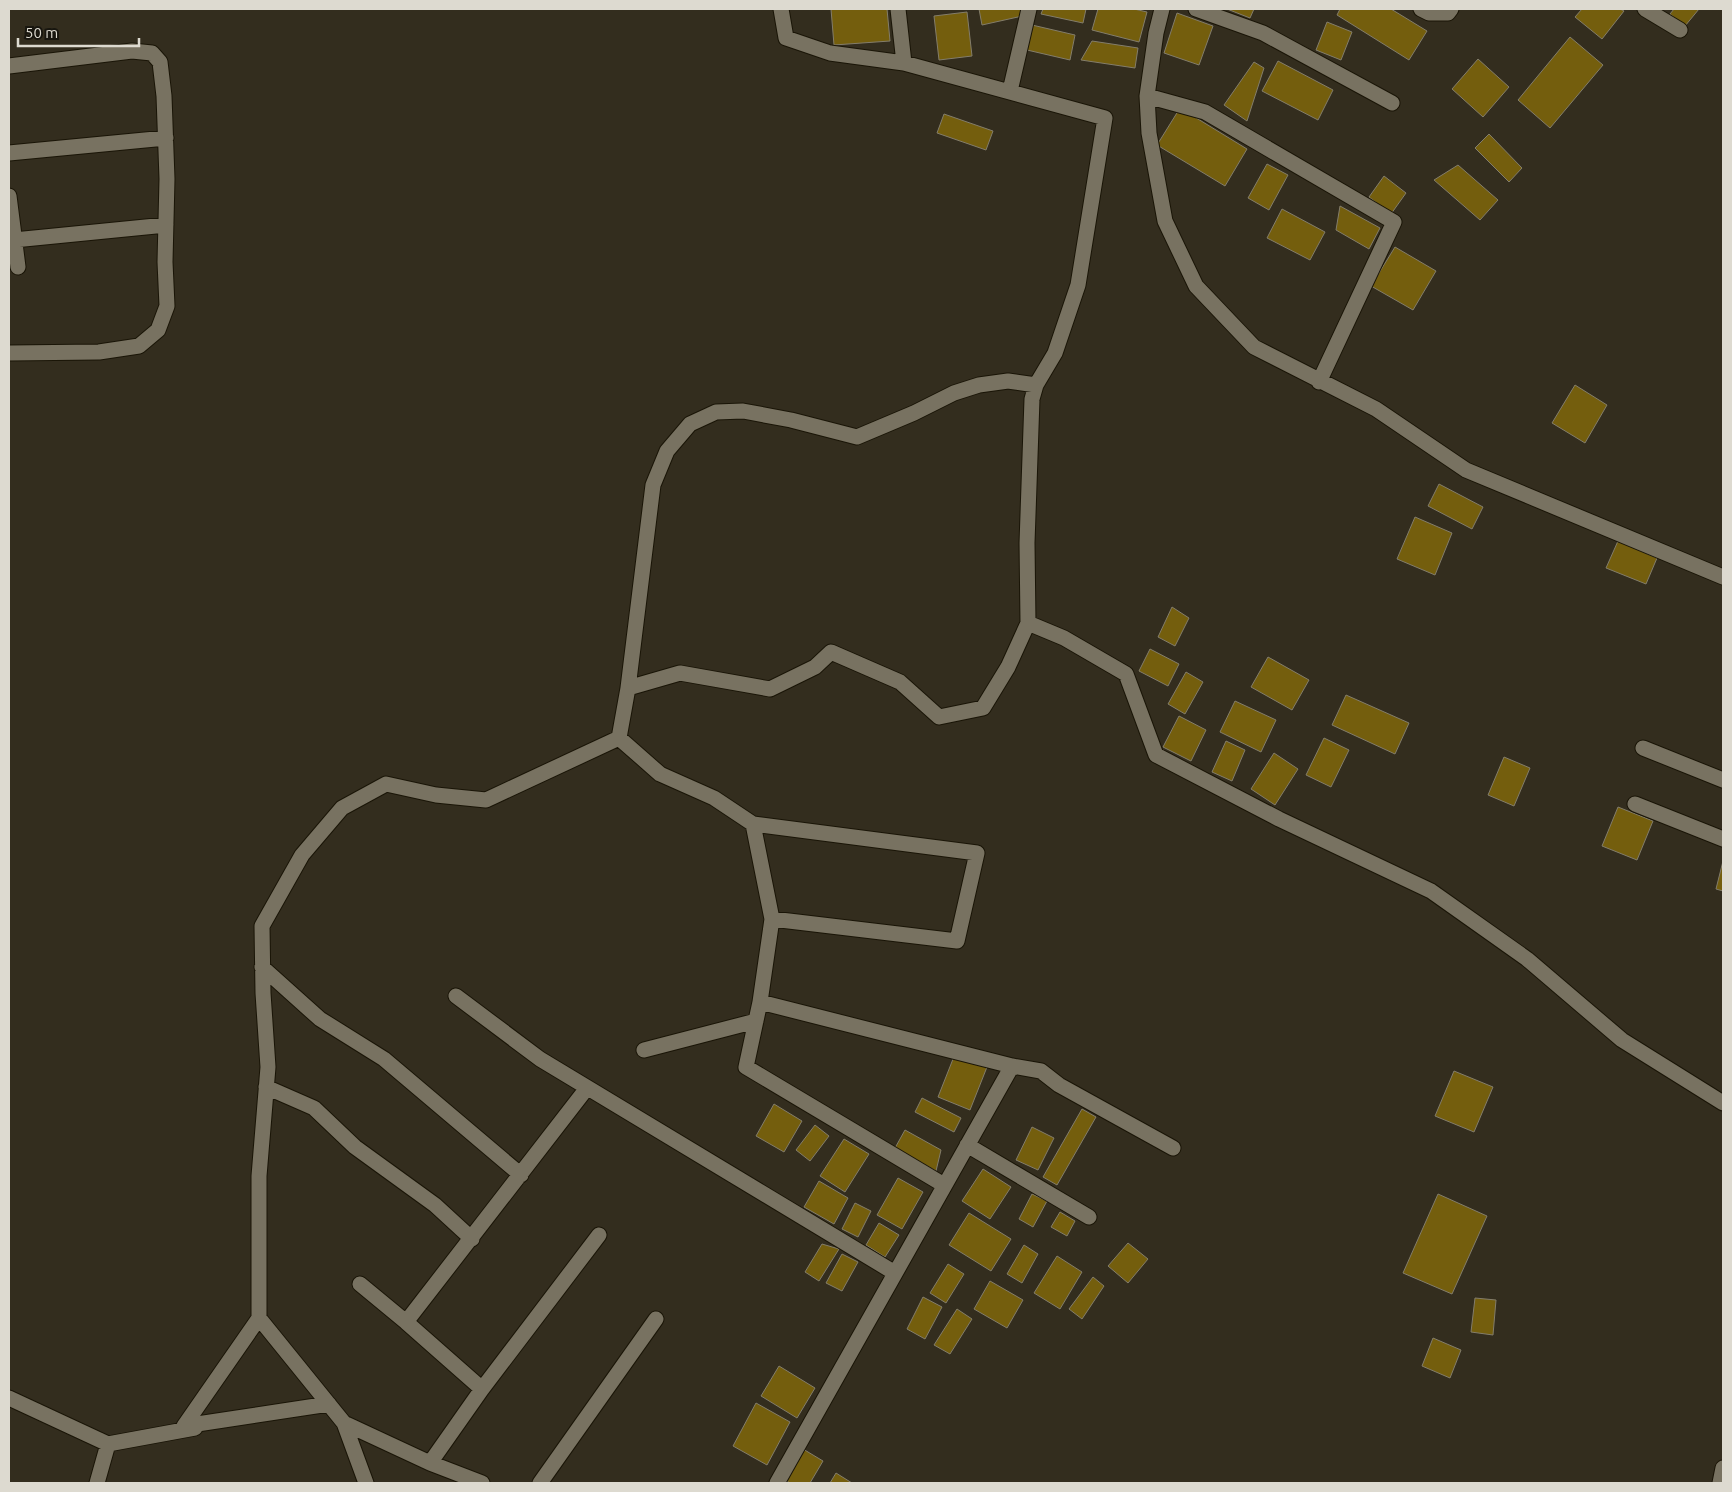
<svg xmlns="http://www.w3.org/2000/svg" width="1732" height="1492" viewBox="0 0 1732 1492" font-family="Ubuntu,sans-serif">
	<style>
		.building { fill: #745e0d; stroke: #837d6b }
		.lines { fill: none; stroke-linecap: round; stroke-linejoin: round }
		.street-casing { stroke: #1a1507; stroke-width: 17 }
		.street { stroke: #787261; stroke-width: 15 }
	</style>
	<rect width="100%" height="100%" fill="#332d1e"/>
	<!-- building -->
	<path class="building" d="M831,9H887L890,41L834,45Z
		M979,9H1026L1027,15L982,25Z
		M1043,9H1086L1083,23L1041,14Z
		M1098,9H1134L1147,12L1139,42L1092,30Z
		M1227,9H1254L1250,18Z
		M1340,9H1391L1427,31L1409,60L1337,15Z
		M1582,9H1620L1624,11L1602,39L1575,17Z
		M1674,9H1699L1685,26L1670,14Z
		M967,12L972,56L939,60L934,16Z
		M1177,13L1213,26L1199,65L1164,53Z
		M1327,22L1352,32L1341,60L1316,50Z
		M1032,25L1075,35L1070,60L1027,50Z
		M1570,37L1603,65L1550,128L1518,100Z
		M1092,41L1138,48L1135,68L1081,60Z
		M1478,59L1509,87L1483,117L1452,89Z
		M1278,61L1333,90L1318,120L1262,91Z
		M1254,62L1264,68L1247,121L1224,105Z
		M1180,108L1247,149L1225,186L1157,145Z
		M944,114L993,131L986,150L937,133Z
		M1489,134L1522,168L1509,182L1475,148Z
		M1267,164L1288,175L1269,210L1248,198Z
		M1458,165L1498,200L1480,220L1434,180Z
		M1384,176L1406,193L1391,214L1369,197Z
		M1340,206L1380,228L1369,249L1336,230Z
		M1282,209L1325,232L1310,260L1267,238Z
		M1395,247L1436,271L1413,310L1371,286Z
		M1575,385L1607,405L1585,443L1552,423Z
		M1439,484L1483,507L1472,529L1428,506Z
		M1415,517L1452,533L1435,575L1397,559Z
		M1618,541L1657,558L1646,584L1606,568Z
		M1172,607L1189,618L1175,646L1158,637Z
		M1150,649L1179,664L1168,686L1139,671Z
		M1268,657L1309,680L1292,710L1251,687Z
		M1186,672L1203,682L1185,714L1168,704Z
		M1346,695L1409,723L1395,754L1332,725Z
		M1235,701L1276,720L1261,752L1220,732Z
		M1179,716L1206,730L1191,761L1163,747Z
		M1324,738L1349,750L1331,787L1306,775Z
		M1226,741L1245,750L1232,781L1212,772Z
		M1274,753L1298,769L1275,805L1251,789Z
		M1504,757L1530,768L1514,806L1488,795Z
		M1618,807L1653,821L1637,860L1602,846Z
		M1723,861V891L1716,889Z
		M955,1054L987,1067L970,1110L938,1097Z
		M1454,1071L1493,1087L1474,1132L1435,1116Z
		M922,1098L961,1118L954,1132L915,1112Z
		M774,1104L802,1121L784,1152L756,1136Z
		M1082,1109L1096,1117L1057,1185L1043,1177Z
		M815,1125L829,1136L810,1161L796,1150Z
		M1032,1127L1054,1138L1038,1170L1016,1160Z
		M905,1130L941,1150L936,1171L895,1148Z
		M844,1139L869,1154L845,1192L820,1176Z
		M983,1169L1011,1187L990,1219L962,1201Z
		M898,1178L923,1192L902,1229L877,1215Z
		M819,1181L848,1198L834,1224L804,1207Z
		M1032,1194L1047,1201L1033,1227L1019,1219Z
		M1438,1194L1487,1216L1452,1294L1403,1273Z
		M855,1203L871,1211L858,1237L842,1229Z
		M1060,1212L1075,1221L1067,1236L1051,1227Z
		M969,1213L1011,1239L991,1271L949,1245Z
		M879,1223L899,1235L885,1257L866,1245Z
		M1128,1243L1148,1259L1128,1283L1108,1266Z
		M822,1244L839,1249L819,1281L805,1272Z
		M1024,1245L1038,1254L1022,1283L1007,1274Z
		M842,1254L858,1262L842,1291L826,1283Z
		M1057,1256L1082,1272L1060,1309L1034,1293Z
		M948,1264L964,1274L946,1303L930,1293Z
		M1093,1277L1104,1286L1082,1319L1069,1309Z
		M990,1281L1023,1300L1007,1328L974,1309Z
		M923,1297L942,1307L925,1339L907,1329Z
		M1475,1298L1496,1300L1493,1335L1471,1332Z
		M957,1309L972,1319L950,1354L934,1345Z
		M1433,1338L1461,1350L1450,1378L1422,1366Z
		M779,1366L815,1388L797,1418L761,1396Z
		M756,1403L790,1422L767,1465L733,1446Z
		M803,1449L823,1461L810,1483H790L785,1480Z
		M836,1473L852,1483H830Z"/>
	<g class="lines">
		<!-- street casing -->
		<g class="street-casing">
			<path id="street" d="M781,9L786,38L830,53L904,63L1105,118L1078,285L1055,353L1036,385L1032,399L1027,543L1028,623
				M898,9L904,63
				M1162,9L1156,33L1147,96L1149,133L1165,221L1196,286L1254,347L1376,409L1466,470L1723,577
				M1196,9L1263,33L1392,103
				M1421,9L1429,13H1448L1451,9
				M1645,9L1680,30
				M9,66L132,51L152,53L160,62L164,96L167,179L165,262L167,306L158,330L139,346L99,352L9,353
				M1010,91L1029,9
				M1147,96L1205,112L1394,222L1319,382
				M9,153L166,138
				M9,196L18,267
				M14,240L166,225
				M628,688L653,485L667,451L690,424L716,412L743,411L791,420L857,437L914,413L954,393L979,385L1008,381L1036,385
				M619,738L628,688L680,673L770,689L815,667L831,652L900,682L939,717L983,708L1008,667L1028,623L1064,638L1126,674L1156,755L1279,819L1431,891L1527,959L1622,1040L1723,1103
				M1643,748L1723,780
				M1635,804L1723,839
				M753,824L772,919
				M262,967L320,1019L384,1059L521,1175
				M456,996L540,1059L895,1273
				M644,1050L756,1021
				M1012,1066L1041,1071L1059,1085L1173,1148
				M266,1087L314,1108L355,1147L435,1205L472,1239
				M967,1145L1089,1217
				M360,1284L406,1322L482,1389
				M259,1318V1176L268,1067L263,993L262,926L302,855L342,808L386,784L436,795L486,800L619,738L660,774L714,798L753,824L977,853L957,941L772,919L760,1002
				M406,1322L587,1088
				M9,1398L108,1444L195,1428
				M329,1404L184,1426L259,1318L344,1423L366,1483
				M344,1423L430,1463L482,1389L599,1235
				M430,1463L482,1483
				M97,1483L108,1444
				M540,1483L656,1319
				M777,1483L1012,1066L760,1002L746,1067L944,1185
				M1720,1483L1723,1468"/>
		</g>
		<!-- street -->
		<use href="#street" class="street"/>
	</g>
	<!-- border -->
	<rect width="1732" height="1492" fill="none" stroke="#dddad0" stroke-width="20"/>
	<!-- scale -->
	<path d="M18 38v8h121v-8" fill="none" stroke="#dddad0" stroke-width="2.5"/>
	<text x="25" y="38" font-size="15" fill="#dddad0" stroke="#18160f" stroke-width="4" paint-order="stroke">50 m</text>
</svg>
